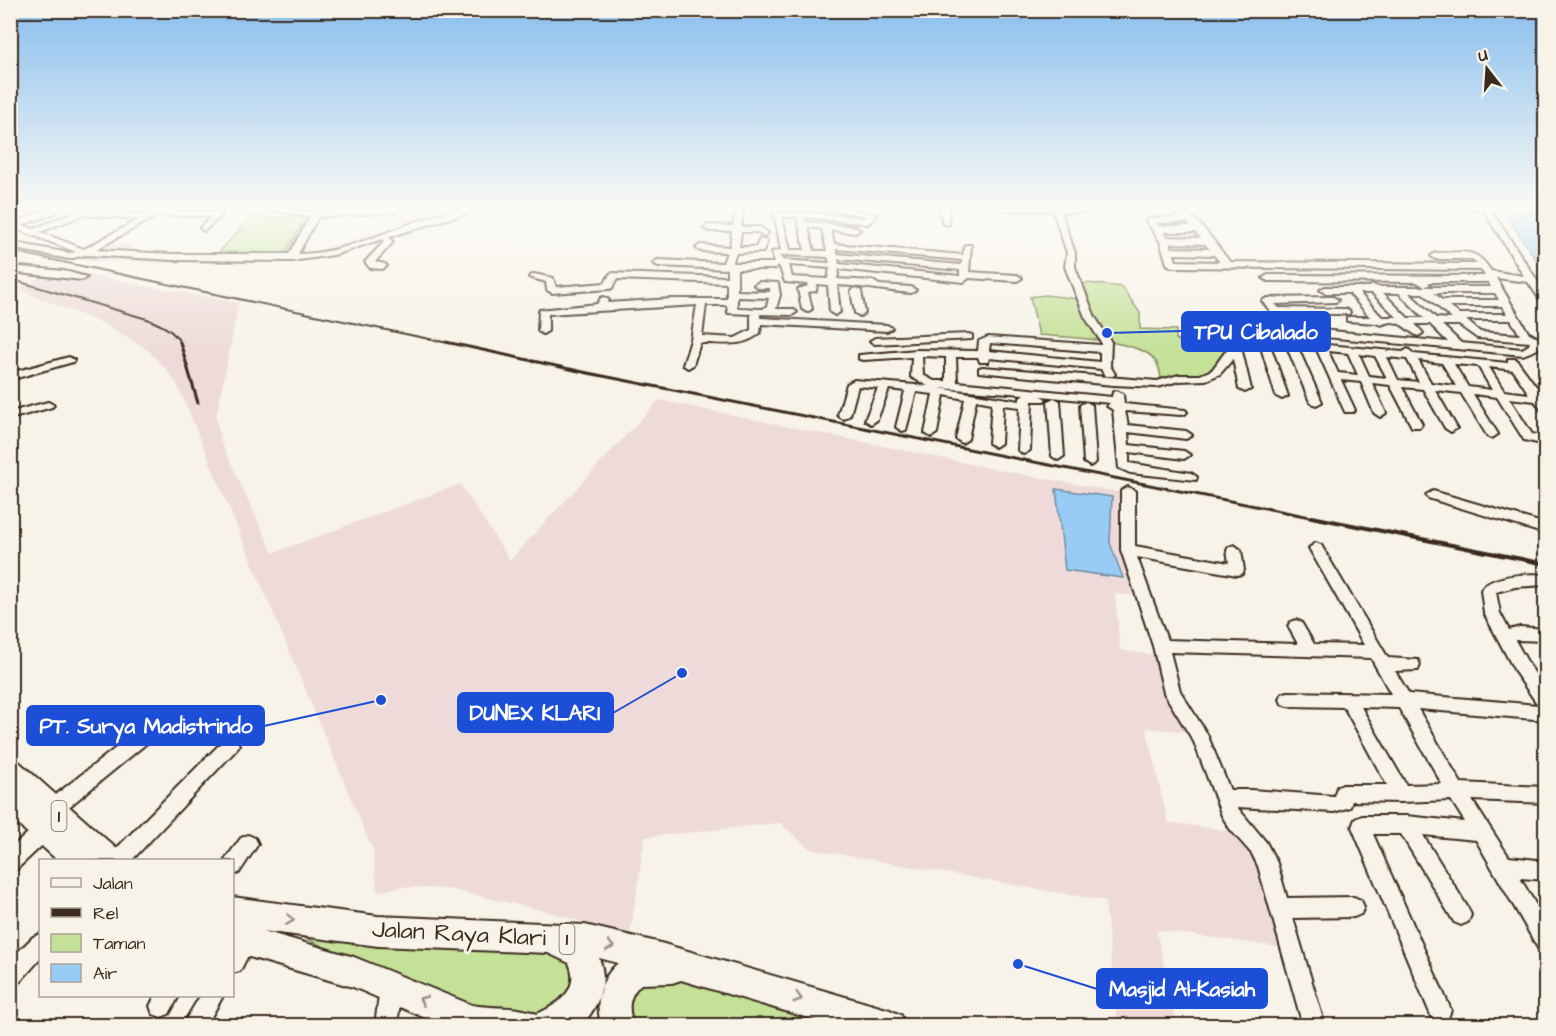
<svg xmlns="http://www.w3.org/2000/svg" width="1556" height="1036" viewBox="0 0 1556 1036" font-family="'Architects Daughter',sans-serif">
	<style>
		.built { fill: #eedbd9 }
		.green { fill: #c5e198; stroke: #80865b; stroke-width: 1.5 }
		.water { fill: #98ccf6; stroke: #738ba0; stroke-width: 1.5 }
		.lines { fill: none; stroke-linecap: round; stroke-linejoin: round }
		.stream { stroke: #738ba0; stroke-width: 2 }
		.minor-casing { stroke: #3b2a1e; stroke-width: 4 }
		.highway-casing { stroke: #3b2a1e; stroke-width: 4 }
		.minor { fill: #f7f3e8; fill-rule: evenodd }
		.highway { fill: #f7f3e8; fill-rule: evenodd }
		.rail-far2 { stroke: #3b2a1e; stroke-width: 2 }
		.rail-far1 { stroke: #3b2a1e; stroke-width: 3 }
		.rail { stroke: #3b2a1e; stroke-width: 4 }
		.oneway { stroke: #998e83 }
		.labels { text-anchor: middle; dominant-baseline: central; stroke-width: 6; stroke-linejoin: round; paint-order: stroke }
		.shield { fill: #f7f3e8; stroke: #73665b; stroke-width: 1.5 }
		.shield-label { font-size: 18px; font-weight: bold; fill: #3b2a1e }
		.near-street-label { font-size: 24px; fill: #3b2a1e; stroke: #f7f3e8 }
		.leader { fill: none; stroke: #1d4ed8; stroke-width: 2 }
		.callout-dot { fill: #1d4ed8; stroke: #f7f3e8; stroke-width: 2 }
		.callout { fill: #1d4ed8; stroke: #1d4ed8; stroke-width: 2 }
		.callout-label { font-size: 21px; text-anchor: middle; font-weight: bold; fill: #fff }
	</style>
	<rect width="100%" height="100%" fill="#f7f3e8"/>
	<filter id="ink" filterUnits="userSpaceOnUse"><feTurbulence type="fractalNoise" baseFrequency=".0167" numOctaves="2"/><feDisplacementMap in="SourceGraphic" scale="12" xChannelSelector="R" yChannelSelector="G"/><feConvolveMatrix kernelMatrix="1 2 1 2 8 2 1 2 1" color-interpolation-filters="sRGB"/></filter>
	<g filter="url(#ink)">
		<!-- built -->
		<path class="built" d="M440,207H494L461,213L463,215L351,252L283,264L97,262L74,258L104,244L133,245L130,248L136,249L135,252L307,253L401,225L396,217Z
			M57,269L239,303L216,417L220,440L273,553L460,484L510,560L659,400L1009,472L1119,492L1123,550L1137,596L1115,594L1120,650L1157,656L1191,732L1146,728L1168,822L1237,832L1255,852L1286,948L1156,930L1177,1025H1144L1117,1019L1105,901L810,849L780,823L645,837L630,935L540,910L449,889L401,887L377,892L373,851L178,386L167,370L149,351L135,342L102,323L17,289Z"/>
		<!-- green -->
		<path class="green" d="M252,217L306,218L285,253L219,252Z
			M1088,283L1122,287L1140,313V329L1176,330V339L1180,342L1224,347L1228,353C1220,361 1212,371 1201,375C1188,379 1177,374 1161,379C1160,371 1159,364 1153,358C1138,340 1064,337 1039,335L1030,297L1045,295L1079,299L1075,285Z
			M296,934L511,949L570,955L581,967L555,1016L484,1010L396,980Z
			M649,971L850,1025H629L628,985Z"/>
		<!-- water -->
		<path class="water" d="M1501,207H1534L1545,222V273Z
			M1056,489L1112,497L1110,543L1123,578L1065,570Z"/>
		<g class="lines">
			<!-- stream -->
			<path class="stream" d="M57,244L78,252"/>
			<!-- minor casing -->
			<g class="minor-casing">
				<path id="minor" d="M21,207H32L10,217V212Z
					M86,207H92V210L147,215L161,207H171L167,211H210L222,215L204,231L200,228L212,216L158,215L95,250L173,254H289L310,217L255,207H278L312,212L315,207H321L320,212L403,207L395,212L318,217L298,254C362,254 422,207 486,207L389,237L393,242L375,262L385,264L387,266L382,269L370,268L365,262L384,242L382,239L334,255L292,261L173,260L85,255L69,259L10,248V242L69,253L76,252L11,227L10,221L15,222L49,209H55V213L22,225L33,229ZM83,215L139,219L84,249L40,232Z
					M736,207H744L741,227H760L768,233L764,236L758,232H741L739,247H756L760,239L767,241L763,252L736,253L732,263H774L772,252L781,250L774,213H811L866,218L867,217L822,207H842L877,215L868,224L805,217L806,222L856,227L860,230L856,233L831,230L834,244L963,255L965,245H971L969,272L1017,275L1022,278L1017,281L969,278L964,282L839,269L837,279L873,281L879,285L911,287L916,290L911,293C885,291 863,286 837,285L840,312L835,315L830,312L828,285L817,284L816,291L808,292L812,309L807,312L802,309L798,289L808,286L807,284L785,282L779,265L774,269H737V291L770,292V288H759L754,285L759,282L778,283L780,295L776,309H792L797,312L792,315L760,314V318L887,325L892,328L887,331L761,324L760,333C741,349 722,342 700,343L693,365L688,368L683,365L691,340L697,305L548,314V331L543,334L538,331L539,310L597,304L601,298L604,297L609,300L607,303L672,299H727V283L617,279L612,288L609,289L552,293L547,290L546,282L529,277L534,274L553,278L556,287L605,283L610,274L613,273L727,277V269L658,266L653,263L658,260L723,263L727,252L700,251L696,248L700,245L730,247L732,231H708L704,228L708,225L733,226ZM782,217H797L805,250H790ZM808,227L822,229L827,251H814ZM836,249L962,260L961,265L837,254ZM781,255L828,257L830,263L782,260ZM838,259L960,270V276L839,264ZM789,265L830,268L828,279L792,277ZM737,297L769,298L767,306L763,309L737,308ZM706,305H727L728,313L751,314V330L735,338L702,336Z
					M940,207H948L949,225L942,223Z
					M1101,207L1103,210L1099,212H1061L1075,253V267L1095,317L1111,342L1110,366L1115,374L1113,376H1105L1101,369L989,358L988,362H980L978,357H956L957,382L1112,397L1113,392L1117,391L1123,394L1124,404L1185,410L1187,412L1185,414L1181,415L1125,411L1128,425L1186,431L1192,435L1186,439L1128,432L1129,445L1184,451L1190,455L1184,459L1129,452V463L1191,473L1197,477L1196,480L1130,473L1119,468L1113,410L1107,406L1110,403L1041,396L1046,399L1044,401H1032L1030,450L1024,454L1018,450L1020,407L1003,405L1001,443L995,447L989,443L992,403L976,400L968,439L962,443L956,439L965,399L944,395L937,433L931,437L925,433L933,394L916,392L906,430L902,431L896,427L905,391L889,389L877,420L871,424L865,420L878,388L858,386L850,415L844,419L840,417L838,415L847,384L854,380L928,386L911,377L912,357L863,360L859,359V355L917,350L978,351L979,341L988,337L1101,345V342L1085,317L1065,267L1067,253L1053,211L1002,210L998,208ZM990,343L1100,352V362L989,351ZM922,356L946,357V381H934L923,375ZM939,388L1024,394L1020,397V401Z
					M1167,207C1194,207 1214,243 1230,262L1478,264L1471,259H1435L1431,256L1435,253C1463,253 1475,246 1491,271L1524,276L1484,211L1465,207H1489L1546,294V305L1543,304L1528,282L1496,278L1528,332L1541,340L1538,349L1523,355L1292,334L1296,342L1403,352L1408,349L1414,354L1508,363V359H1516L1546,400V412L1542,411L1535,401L1509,398L1532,434L1546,437V445L1524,440L1497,397L1473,394L1498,434L1492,438L1488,437L1461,393L1435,390L1457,428L1451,432L1445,428L1423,389L1402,387L1422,424L1420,427H1412L1390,385L1372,383L1386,413L1380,417L1374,413L1361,382L1341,380L1355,410L1353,412H1345L1317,350L1298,348L1322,402L1316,405L1310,402L1287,347L1270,345L1288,396L1282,399L1276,396L1260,344L1247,343L1241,347L1251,389L1245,392L1239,389L1233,359L1220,374L1206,380L1179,381L1157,387L1113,385L979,372V368L983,367L1157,381L1179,375H1200L1212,370L1234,340L1247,337L1285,341L1282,334L1285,328L1289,327L1448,342L1430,324H1415L1423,333L1418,336C1404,330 1400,316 1381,325L1376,323L1347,321V317H1370L1349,293H1325L1320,290L1325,287H1369L1373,285L1378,287H1491L1488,282H1428L1430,284L1425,287L1417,282L1268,281L1263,278L1268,275L1485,276L1481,270L1172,267L1167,264L1160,241L1146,221L1150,218L1180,217ZM1187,222L1191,226H1159L1156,223ZM1163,232H1195L1201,238L1167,237ZM1170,243L1205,244L1210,249L1172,248ZM1174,254L1214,255L1220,262L1176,261ZM1359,293H1372L1397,317H1382ZM1383,293H1399L1424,318H1408ZM1409,293H1423L1452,319L1436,318ZM1434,293H1495L1499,300H1442ZM1449,306H1502L1507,314H1459ZM1466,320H1511L1520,335L1480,332ZM1442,325H1459L1477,338L1530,342L1529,345L1522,349L1461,343ZM1328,351L1348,353L1358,375L1338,373ZM1359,354L1375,356L1387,378L1369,376ZM1387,357L1407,359L1419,382L1398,380ZM1418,360L1442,363L1456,386L1431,383ZM1454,364L1478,366L1492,390L1468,387ZM1489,367L1513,370L1529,394L1504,391Z
					M10,266L64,271L87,277L82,280L10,272Z
					M856,288L861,291L865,313L860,316L855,313L851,291Z
					M1333,297L1338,300L1336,302L1275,304L1279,308L1345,309L1350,312L1349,314H1276L1272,313L1262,301L1267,298Z
					M968,334L972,335V339L875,344L870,341L875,338Z
					M69,357L74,360L73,362L10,380V373Z
					M1054,398L1060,401L1064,456L1058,460L1052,456L1048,401Z
					M48,402L54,405L52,407L10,419V412Z
					M1086,402L1092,405L1096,462L1090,466L1084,462L1080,405Z
					M1128,487L1135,491V546L1229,563L1227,550L1229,547L1234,545L1241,550L1244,570L1242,574L1237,575L1137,557L1167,640L1298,644L1288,626L1291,622L1296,620L1301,622L1314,644L1364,645L1309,548L1316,543L1321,545L1388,658L1418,660L1420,665L1418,670L1395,671L1409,694L1538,705L1517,675L1484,613L1481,590C1490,575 1529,573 1546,575V585L1515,587L1496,592L1500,613L1509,630L1520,627L1546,629V641L1515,640L1529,665L1546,689V720L1418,709L1461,783L1546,787V803L1472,800L1509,857L1546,861V880L1520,878L1546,922V953L1539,950L1476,840L1423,835L1468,908L1471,915L1468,922L1461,925L1454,922L1401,834H1373L1451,1010L1448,1018L1440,1021L1432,1018L1352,827L1355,819L1362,816H1406L1465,822L1451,800L1401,802L1352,801L1350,807L1334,812L1237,807L1266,842L1277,863L1287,898L1354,897L1361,900L1364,907L1361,914L1354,917L1293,918L1325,1026H1303L1258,866L1252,854L1230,829L1222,816L1194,742L1164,693L1153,646L1121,550V491ZM1170,652L1371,658L1391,694L1288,692L1282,694L1280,699L1282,704L1288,706L1344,707L1387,785H1343L1337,787L1334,796L1251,790H1230L1207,734L1180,691ZM1361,707L1399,708L1442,784L1406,785Z
					M1433,491L1546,524V534L1428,498L1426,495Z
					M141,731L147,733L150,738L147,743L59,815L52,818L45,815L43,809L45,803L135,733Z
					M230,737L236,740L239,745L236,750L132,860H109L112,853L224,740Z
					M45,821L52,824L54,830L52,836L17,869L10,871V849L38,824Z
					M248,835L255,838L258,844L239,873L232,875V860H225L241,838Z
					M246,930L253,933L256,940L240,971L232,973C232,957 228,937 246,930Z
					M40,934V959L18,984L10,987V960L33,937Z
					M391,976L399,979L402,987L397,1026H375L380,987L383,979Z
					M155,996H179L169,1014L161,1017L153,1014L150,1006Z
					M200,996H223L206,1026H182Z"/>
			</g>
			<!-- highway casing -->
			<g class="highway-casing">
				<path id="highway" d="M10,759L19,762L118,850L122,860H57L10,817Z
					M232,897L378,916L585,925L657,942L890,1010L901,1015L906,1026H835L681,980L672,983L641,984C628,996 627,1009 634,1026H602C594,1004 600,978 618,963L599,958C609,983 598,1007 581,1026H444L353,987L232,952ZM263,931L378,946L548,953L569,963C581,989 558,1005 537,1014C516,1005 493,1009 472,1005L354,957Z"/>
			</g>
			<!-- minor -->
			<use href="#minor" class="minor"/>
			<!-- highway -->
			<use href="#highway" class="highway"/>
			<!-- rail-far2 -->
			<path class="rail-far2" d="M10,251L453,344
				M10,279L147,319C161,325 173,329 181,344"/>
			<!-- rail-far1 -->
			<path class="rail-far1" d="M180,342L198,403
				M446,342L588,373L1320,519"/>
			<!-- rail -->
			<path class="rail" d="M1312,517L1546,564"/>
		</g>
		<!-- one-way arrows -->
		<defs><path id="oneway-chevron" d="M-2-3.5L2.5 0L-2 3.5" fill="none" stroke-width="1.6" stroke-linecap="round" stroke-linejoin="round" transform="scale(1.5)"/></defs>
		<g class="oneway">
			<use href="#oneway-chevron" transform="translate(290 920) rotate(8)"/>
			<use href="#oneway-chevron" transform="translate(610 946) rotate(13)"/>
			<use href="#oneway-chevron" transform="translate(798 998) rotate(17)"/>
			<use href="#oneway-chevron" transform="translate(423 1000) rotate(-157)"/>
		</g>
	</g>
	<!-- sky -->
	<linearGradient id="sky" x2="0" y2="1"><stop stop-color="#88beee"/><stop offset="0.59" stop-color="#fbfaf5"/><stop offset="1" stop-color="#fbfaf5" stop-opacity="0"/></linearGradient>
	<rect width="1556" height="352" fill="url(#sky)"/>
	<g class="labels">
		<!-- shield labels -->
		<g class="shield">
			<rect x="51.5" y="801" width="15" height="30" rx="4.5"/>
			<rect x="559.5" y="924" width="15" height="30" rx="4.5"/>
		</g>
		<g class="shield-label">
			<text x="59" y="816">1</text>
			<text x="567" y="939">1</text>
		</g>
		<!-- near-street labels -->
		<g class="near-street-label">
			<text transform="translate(459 934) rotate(3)">Jalan Raya Klari</text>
		</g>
	</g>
	<!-- callouts -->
	<path class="leader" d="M1107 333L1182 331M682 673L613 713M381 700L264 726M1018 964L1097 989"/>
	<g class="callout-dot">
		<circle cx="1107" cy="333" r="6"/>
		<circle cx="682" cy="673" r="6"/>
		<circle cx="381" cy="700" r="6"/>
		<circle cx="1018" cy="964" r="6"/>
	</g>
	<g class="callout">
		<rect x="1182" y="312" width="148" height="39" rx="6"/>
		<rect x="458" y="693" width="155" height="39" rx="6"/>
		<rect x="27" y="706" width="237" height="39" rx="6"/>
		<rect x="1097" y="969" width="170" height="39" rx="6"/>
	</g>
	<g class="callout-label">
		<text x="1256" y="339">TPU Cibalado</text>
		<text x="535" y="720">DUNEX KLARI</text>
		<text x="146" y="733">PT. Surya Madistrindo</text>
		<text x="1182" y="996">Masjid Al-Kasiah</text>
	</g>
	<!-- margin -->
	<rect width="1556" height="1036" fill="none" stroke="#f7f3e8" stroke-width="36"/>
	<rect x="18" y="18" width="1520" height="1000" fill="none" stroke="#3b2a1e" stroke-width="2" filter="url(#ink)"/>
	<!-- legend -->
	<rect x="39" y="859" width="195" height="138" fill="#f7f3e8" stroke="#aca397" stroke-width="1.5"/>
	<rect x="51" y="878" width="30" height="9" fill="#f7f3e8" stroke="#aca397" stroke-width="1.5"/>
	<text x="93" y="889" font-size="18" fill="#3b2a1e">Jalan</text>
	<rect x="51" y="908" width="30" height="9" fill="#3b2a1e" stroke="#aca397" stroke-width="1.5"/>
	<text x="93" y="919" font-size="18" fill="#3b2a1e">Rel</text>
	<rect x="51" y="934" width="30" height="18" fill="#c5e198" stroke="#aca397" stroke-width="1.5"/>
	<text x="93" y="949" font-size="18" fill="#3b2a1e">Taman</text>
	<rect x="51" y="964" width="30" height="18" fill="#98ccf6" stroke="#aca397" stroke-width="1.5"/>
	<text x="93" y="979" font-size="18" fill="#3b2a1e">Air</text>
	<!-- north arrow -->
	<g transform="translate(1487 69) rotate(343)" stroke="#f7f3e8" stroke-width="4.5" paint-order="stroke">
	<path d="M0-4.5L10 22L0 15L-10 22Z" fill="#3b2a1e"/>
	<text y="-9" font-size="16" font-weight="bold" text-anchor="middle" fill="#3b2a1e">U</text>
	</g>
</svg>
